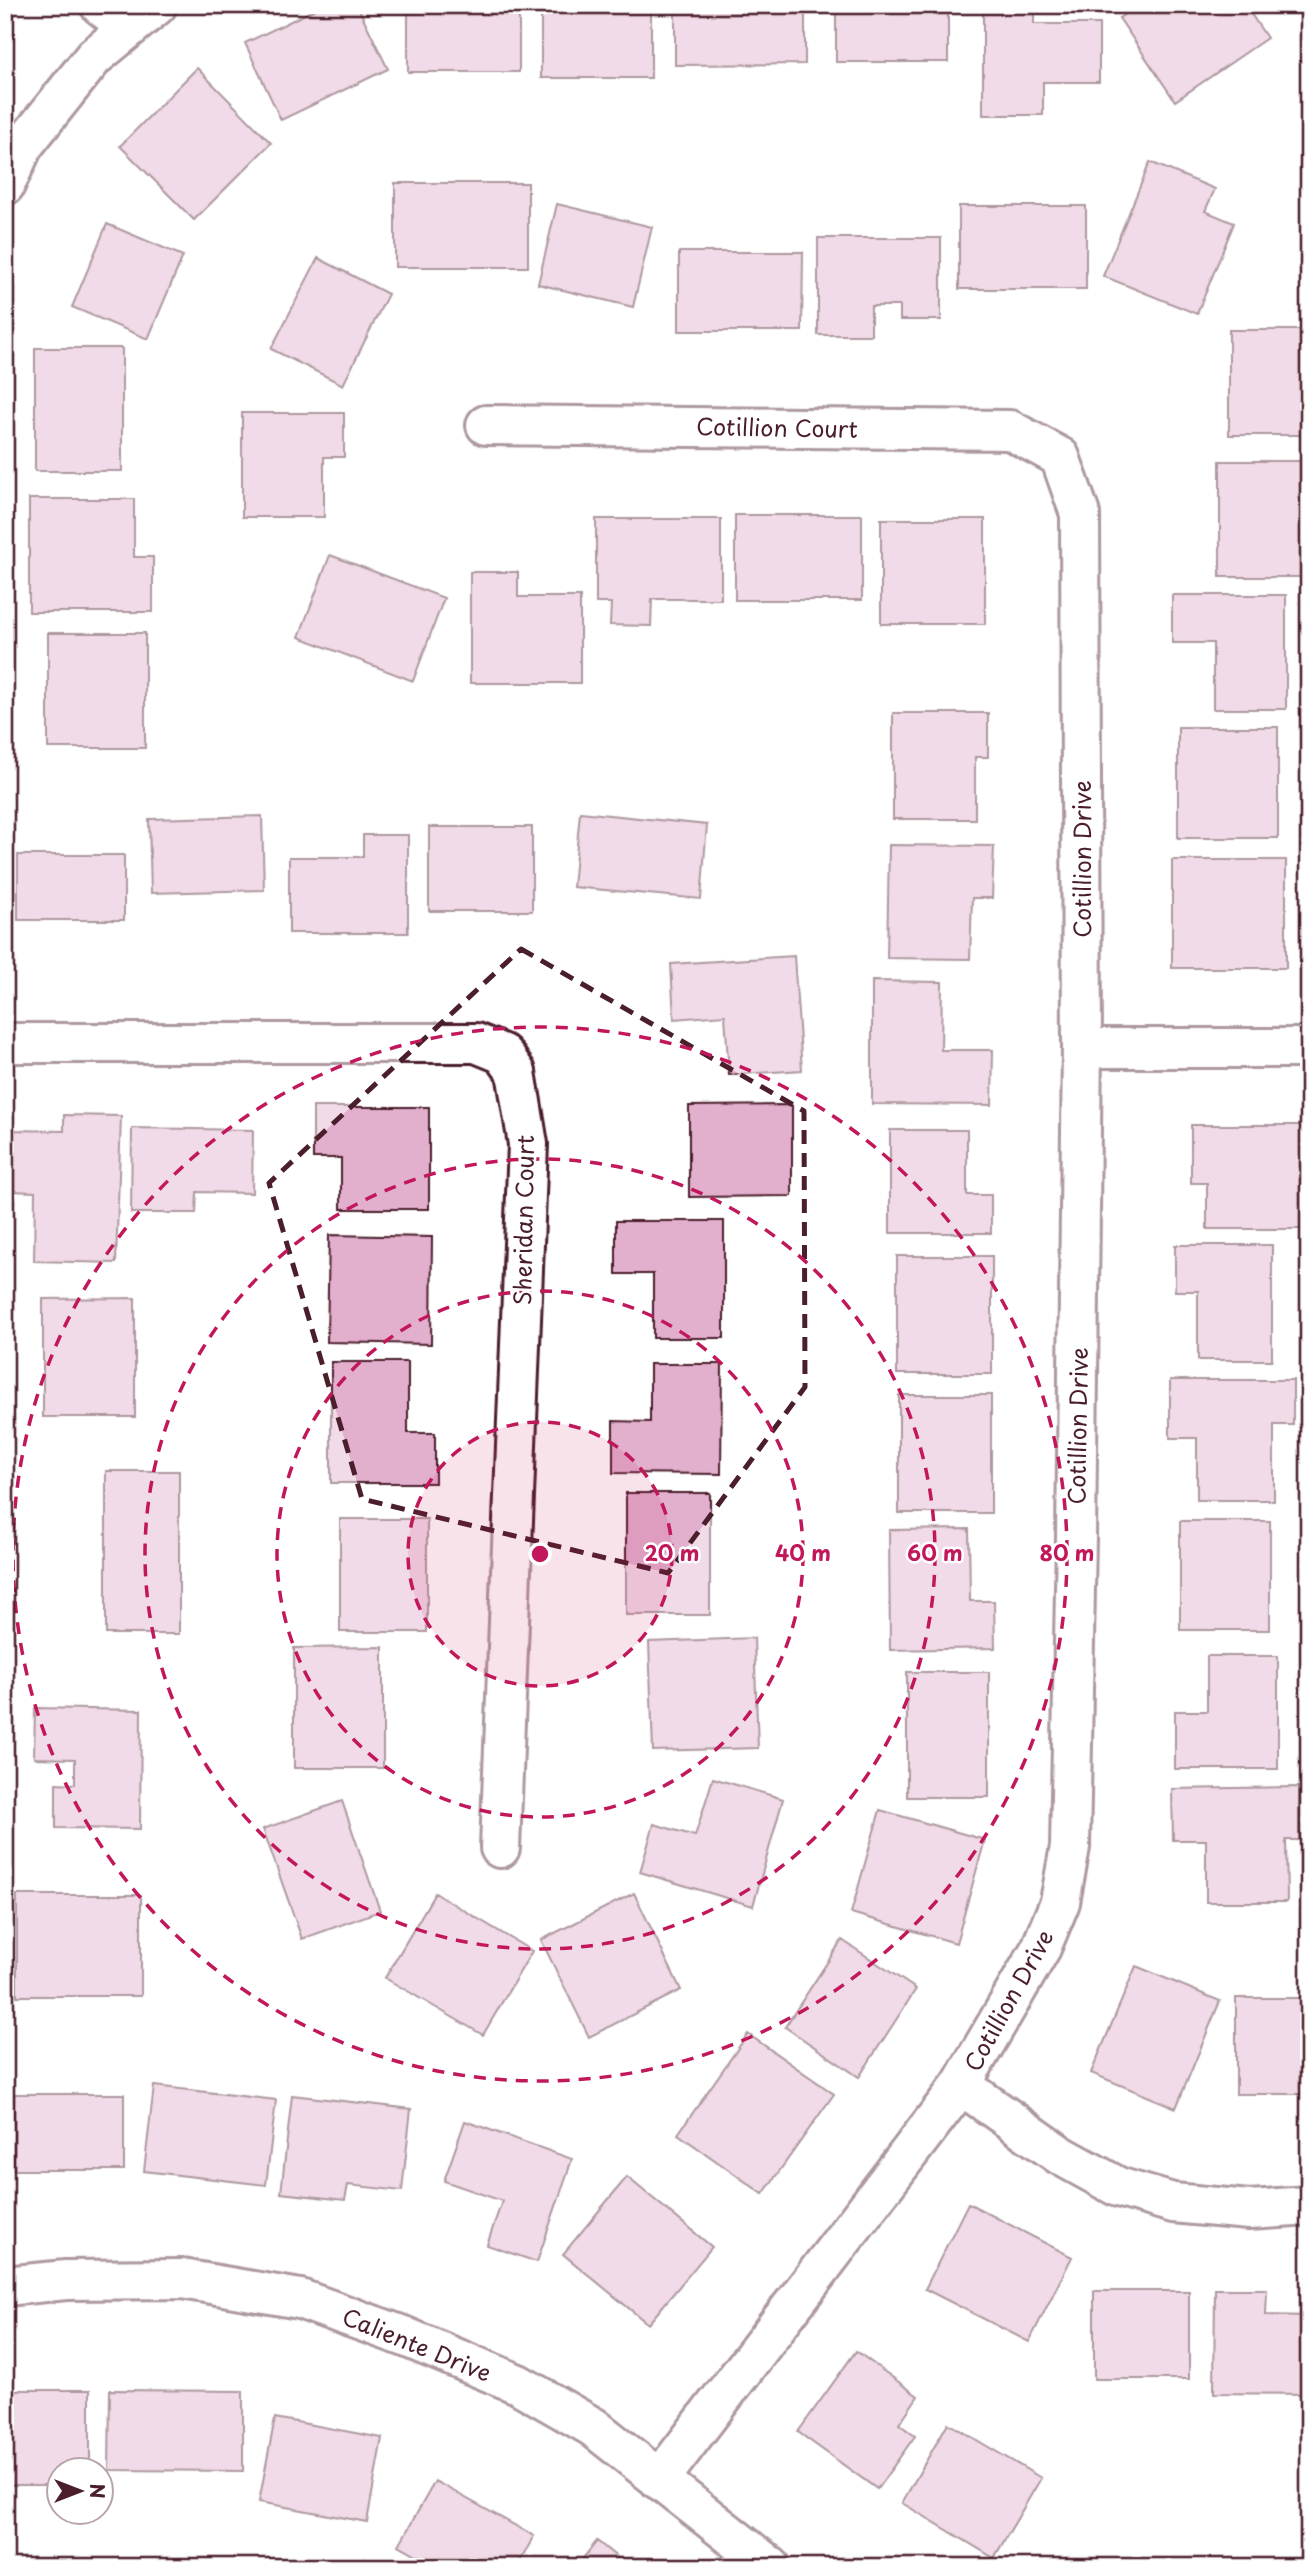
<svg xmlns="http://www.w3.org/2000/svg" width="1314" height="2572" viewBox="0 0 1314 2572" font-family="'Playpen Sans',sans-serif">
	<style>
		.building { fill: #e2afcd; stroke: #4a1f2b; stroke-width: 2 }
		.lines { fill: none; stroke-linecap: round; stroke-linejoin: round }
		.minor-casing { stroke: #4a1f2b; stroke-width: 44 }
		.minor { stroke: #fff; stroke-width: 38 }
		.marked { fill: none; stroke: #4a1f2b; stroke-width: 5; stroke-dasharray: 14 9; stroke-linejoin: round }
		.ring { fill: none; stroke: #c2185b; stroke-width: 3.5; stroke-dasharray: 12 9 }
		.labels { text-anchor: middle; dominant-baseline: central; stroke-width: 5; stroke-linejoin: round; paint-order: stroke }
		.street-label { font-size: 23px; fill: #4a1f2b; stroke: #fff }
		.centre { fill: #c2185b; stroke: #fff; stroke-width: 3.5 }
		.ring-label { font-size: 21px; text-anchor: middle; font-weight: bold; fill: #c2185b; stroke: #fff; stroke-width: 5; stroke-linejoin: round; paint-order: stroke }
	</style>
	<rect width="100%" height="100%" fill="#fff"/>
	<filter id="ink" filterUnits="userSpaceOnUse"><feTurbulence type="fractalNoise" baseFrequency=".0143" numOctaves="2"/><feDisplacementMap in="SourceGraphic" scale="14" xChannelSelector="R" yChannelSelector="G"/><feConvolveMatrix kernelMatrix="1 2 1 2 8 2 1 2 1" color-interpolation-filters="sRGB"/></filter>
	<g filter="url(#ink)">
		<!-- building -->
		<path class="building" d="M324,5H357L388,69L281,120L245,43Z
			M408,5H519V72H408Z
			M541,5H651V78H541Z
			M675,5H805V64L675,65Z
			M836,5H948V62H836Z
			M983,5H1034V24H1099V82H1043V115H983Z
			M1139,5H1245L1267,38L1175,101L1119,18Z
			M197,68L271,143L194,220L120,146Z
			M1150,162L1215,189L1205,211L1234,223L1197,314L1103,276Z
			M395,183H528V267H395Z
			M557,204L652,227L633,307L538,284Z
			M959,206H1086V289H959Z
			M107,224L183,256L148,339L72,307Z
			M818,238H941V320H900V306H871V335H818Z
			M679,252H803L802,331H679Z
			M318,258L388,294L343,385L271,349Z
			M1229,330H1309V435H1229Z
			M35,348H122V471H35Z
			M242,413H344V457H324V517H242Z
			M1220,461H1309V507H1305V577H1220Z
			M29,499H134V557H153V612H29Z
			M735,515H862V600H735Z
			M596,519H721V599H652L651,626L610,625L611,603H596Z
			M881,519H985V624H881Z
			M330,555L444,598L413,681L299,637Z
			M470,572H518V597H580V683H470Z
			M1172,595H1286V709H1213V643H1172Z
			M48,633H145V748H48Z
			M893,713H988V757H975V819H893Z
			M1178,727H1278V838H1178Z
			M580,812L707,825L701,899L573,887Z
			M262,816L264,890L151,893L149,819Z
			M429,827H532V911H429Z
			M363,835H408V933H289V857H363Z
			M889,845L994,846L992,898H972L970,959L887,958Z
			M18,855H124V920H18Z
			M1172,860H1286V968H1172Z
			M794,956L802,1070L729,1075L725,1015L674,1019L671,964Z
			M872,981L942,982L941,1050H993L992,1105L872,1104Z
			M792,1105V1196L689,1197V1106Z
			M313,1107H429V1209H341V1158H313Z
			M64,1115L121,1116L116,1263L34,1261L35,1192L10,1191L11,1130L64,1131Z
			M1191,1125H1303V1229H1207V1183H1191Z
			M132,1128L253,1130L252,1193L197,1192L196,1213H131Z
			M890,1130H967V1195H991V1233H890Z
			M616,1221H724V1338H653V1274H616Z
			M329,1235L432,1237L431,1344L327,1342Z
			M1175,1245H1272V1360H1198V1291H1175Z
			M897,1256H992V1374H897Z
			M135,1298V1417H43V1299Z
			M331,1362H408V1433H435V1483H331Z
			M650,1364H722L721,1474L613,1473V1421L650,1422Z
			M1170,1380H1293V1425H1274V1500H1197V1438H1170Z
			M899,1395H991V1513H899Z
			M106,1471H179V1634H106Z
			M626,1493H710V1615H626Z
			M340,1519H427V1632H340Z
			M1180,1521H1270V1630H1180Z
			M969,1529L970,1601H994L995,1648L890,1650L889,1530Z
			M754,1638L758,1748L653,1751L649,1642Z
			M383,1647V1768H294V1648Z
			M1207,1656H1278V1769H1175V1711H1207Z
			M907,1672H989V1797H907Z
			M35,1708L141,1710L140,1829L56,1828V1783L75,1784V1759L34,1758Z
			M713,1778L783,1799L753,1906L640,1872L654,1824L695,1836Z
			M1299,1787V1840H1286L1287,1902H1206V1840H1173L1172,1789Z
			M342,1801L380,1911L302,1939L263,1829Z
			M880,1810L985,1840L956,1943L851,1913Z
			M435,1893L532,1951L483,2035L385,1978Z
			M634,1893L681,1990L589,2037L541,1940Z
			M17,1895H141V1996H17Z
			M842,1940L916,1989L859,2077L785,2027Z
			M1136,1966L1220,2001L1176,2108L1091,2073Z
			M1236,1998H1309V2094H1236Z
			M748,2034L834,2094L763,2194L678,2134Z
			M154,2086L276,2100L266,2185L144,2171Z
			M14,2094H124V2170H14Z
			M292,2095L411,2109L402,2191L348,2185L345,2200L281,2193Z
			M465,2121L572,2159L537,2262L487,2245L502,2201L444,2181Z
			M627,2177L712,2247L648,2324L563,2254Z
			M968,2203L1072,2257L1029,2342L925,2289Z
			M1215,2289H1267L1266,2315L1309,2316V2394L1214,2393Z
			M1094,2291H1189V2379H1094Z
			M856,2351L918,2396L899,2424L915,2436L877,2489L798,2432Z
			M5,2390H90V2470H60V2485H5Z
			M110,2390L243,2391V2471L109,2470Z
			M275,2418L382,2438L367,2522L259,2502Z
			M948,2423L1041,2478L994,2558L902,2503Z
			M435,2481L534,2536L517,2567H438L399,2545Z
			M597,2541L629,2567H576Z"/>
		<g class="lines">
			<!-- minor casing -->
			<g class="minor-casing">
				<path id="minor" d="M100,5L129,28
					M5,185L23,146L94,57L157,5
					M486,425L1010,430L1060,457L1080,514L1082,1048L1076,1538L1070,1847L1060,1902L1041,1948L961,2085L659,2480
					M5,1043H476L503,1054L516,1072L528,1144L500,1848
					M1082,1048H1309
					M961,2085L1060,2155L1118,2187L1173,2203L1249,2210L1309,2206
					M5,2286L66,2280L182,2279L300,2299L403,2336L518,2384L593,2427L771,2567"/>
			</g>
			<!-- minor -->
			<use href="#minor" class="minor"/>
		</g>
	</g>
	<!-- marked area -->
	<path d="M0 0H1314V2572H0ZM521,949L804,1111L805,1387L668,1573L362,1499L269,1183Z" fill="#fff" fill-opacity=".55" fill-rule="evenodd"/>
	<path class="marked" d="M521,949L804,1111L805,1387L668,1573L362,1499L269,1183Z"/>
	<!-- distance rings -->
	<circle cx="540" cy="1554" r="132" fill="#c2185b" fill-opacity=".12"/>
	<g class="ring">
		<circle cx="540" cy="1554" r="132"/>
		<circle cx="540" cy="1554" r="263"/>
		<circle cx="540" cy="1554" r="395"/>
		<circle cx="540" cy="1554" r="527"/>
	</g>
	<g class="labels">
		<!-- street labels -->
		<g class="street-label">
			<text transform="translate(777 427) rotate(1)">Cotillion Court</text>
			<text transform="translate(1081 859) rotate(-90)">Cotillion Drive</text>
			<text transform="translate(523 1220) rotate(-89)">Sheridan Court</text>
			<text transform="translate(1077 1426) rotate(-89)">Cotillion Drive</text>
			<text transform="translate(1008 2000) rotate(-61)">Cotillion Drive</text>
			<text transform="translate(417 2344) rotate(22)">Caliente Drive</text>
		</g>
	</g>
	<circle cx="540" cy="1554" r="10" class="centre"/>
	<g class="ring-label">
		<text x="672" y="1561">20 m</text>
		<text x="803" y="1561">40 m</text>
		<text x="935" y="1561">60 m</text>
		<text x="1067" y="1561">80 m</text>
	</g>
	<!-- margin -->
	<rect width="1314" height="2572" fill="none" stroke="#fff" stroke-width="28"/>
	<rect x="14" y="14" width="1286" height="2544" fill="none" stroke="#4a1f2b" stroke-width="2.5" filter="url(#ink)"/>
	<!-- north arrow -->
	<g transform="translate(80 2491) rotate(90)"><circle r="33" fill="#ffffff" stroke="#b7a5aa" stroke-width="2"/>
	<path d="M0-5L12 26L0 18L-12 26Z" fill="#4a1f2b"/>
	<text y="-10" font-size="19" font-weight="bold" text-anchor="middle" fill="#4a1f2b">N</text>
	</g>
</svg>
